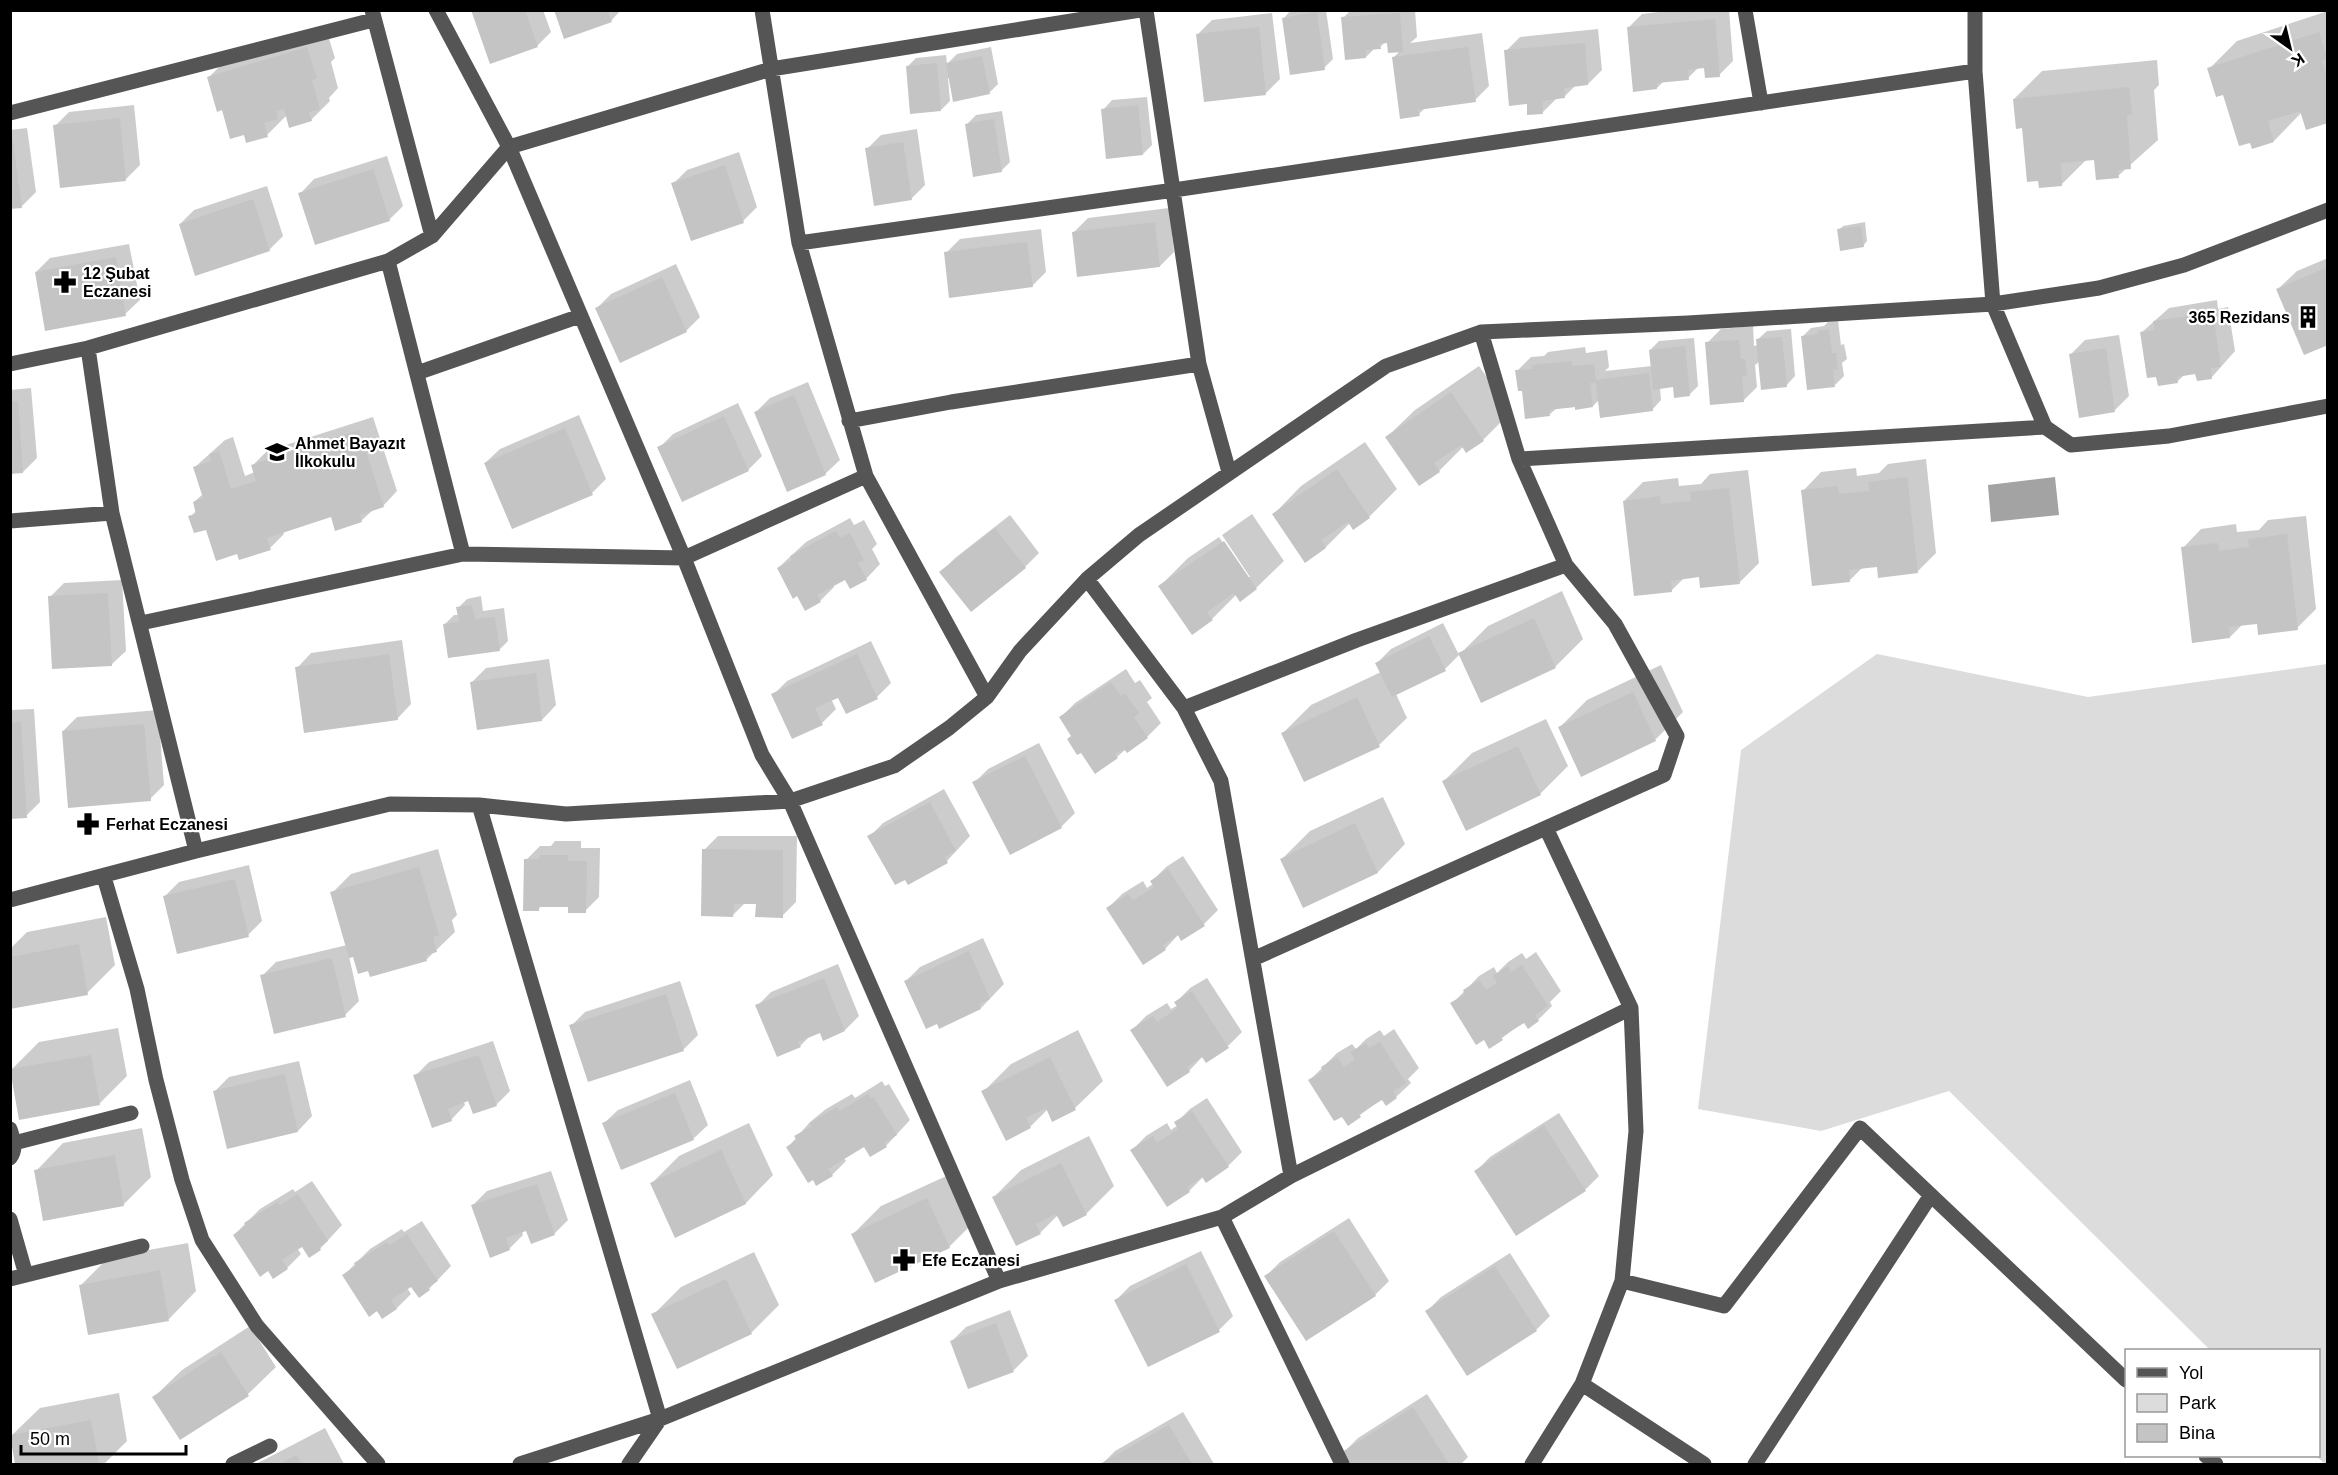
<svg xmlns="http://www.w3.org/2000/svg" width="2338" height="1475" viewBox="0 0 2338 1475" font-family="Helvetica,sans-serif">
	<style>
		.green { fill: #dcdcdc }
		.water { fill: #a3a3a3 }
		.shadow { fill: #0003 }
		.building { fill: #c4c4c4 }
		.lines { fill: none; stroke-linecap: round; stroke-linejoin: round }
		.minor { stroke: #555; stroke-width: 15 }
		.labels { text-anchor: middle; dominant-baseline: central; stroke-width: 4.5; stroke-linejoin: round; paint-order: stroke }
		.poi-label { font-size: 16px; font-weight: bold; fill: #000; stroke: #fff; text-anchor: start }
	</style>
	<rect width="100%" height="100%" fill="#fff"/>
	<!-- green -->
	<path class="green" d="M1877,654L2088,697L2327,664V1464H2325L2316,1456H2318V1350H2210L1949,1091L1821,1131L1698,1109L1741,750Z"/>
	<!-- water -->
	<path class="water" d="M2055,477L2059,515L1991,522L1988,485Z"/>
	<!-- shadow -->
	<path class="shadow" d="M473,10H543L551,32L537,46Z
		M555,10H621L611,21Z
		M1291,10H1326L1333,59L1324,68L1284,18Z
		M1351,10H1415L1417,37L1410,43L1482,33L1489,86L1475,100L1426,107L1419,114L1393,58L1400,51L1389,42H1385L1380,47L1375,48L1366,57L1343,18Z
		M1675,10H1729L1733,61L1719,75L1705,67H1699L1688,78L1664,81L1657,88L1628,28L1642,14Z
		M2328,11V121L2302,112L2274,141L2224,93L2209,69L2237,41Z
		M1272,13L1280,79L1266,93L1198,34L1212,20Z
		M326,29L335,58L331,62L338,88L329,98L330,101L311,120L287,115L267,135L245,133L223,108L209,77L228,58Z
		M1598,29L1602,70L1588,84L1576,85L1564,97L1557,98L1543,112L1528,103L1506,51L1520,37Z
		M991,47L998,84L989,93L948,78L950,101L941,110L907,67L916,58L946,55L947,64L957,54Z
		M2157,60L2159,85L2154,90L2158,140L2118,176L2096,158L2087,159L2062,184L2023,126L2014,99L2042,71Z
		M1147,97L1152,145L1143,154L1103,110L1112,100Z
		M134,105L140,165L126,179L55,126L69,112Z
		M1002,111L1010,162L1001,171L967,124L976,115Z
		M27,128L36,192L22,206L10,208V130Z
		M917,129L925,185L911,199L867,149L881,135Z
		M739,152L757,207L743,221L673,184L687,170Z
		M387,156L403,206L389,220L300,194L314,179Z
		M267,186L283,236L269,250L180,224L194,210Z
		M1169,208L1174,252L1160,266L1073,233L1088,218Z
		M1865,222L1867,241L1863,246L1839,230L1843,226Z
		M1041,229L1046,272L1032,286L946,253L960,239Z
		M129,244L140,300L125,314L36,272L50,258Z
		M2328,258V343L2278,289L2297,271Z
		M676,264L700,317L686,331L597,308L611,294Z
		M2217,300L2218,309L2228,307L2235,351L2212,377L2196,373L2184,375L2177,382L2141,333L2169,308Z
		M1838,321L1841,345L1844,344L1847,359L1842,363L1844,376L1835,385L1802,337L1811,328L1824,326L1828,322Z
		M1753,326L1754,346L1758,345L1757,340L1767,331L1791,329L1795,376L1786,386L1760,361L1755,365L1757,387L1743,401L1707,343L1721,329Z
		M2119,335L2129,396L2115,410L2071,354L2085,340Z
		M1694,338L1698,386L1689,395L1674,386L1660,387L1661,400L1652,410L1600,399L1593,406L1557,408L1549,415L1523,389L1517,371L1531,357L1544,356L1548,352L1585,347L1586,353L1607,350L1609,367L1605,371L1652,366L1650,350L1659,341Z
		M1479,366L1511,412L1483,440L1464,446L1439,471L1387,437L1415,410Z
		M808,382L840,460L825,474L756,412L770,398Z
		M31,388L37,458L23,472L10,473V390Z
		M738,403L762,456L748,470L659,448L673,434Z
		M579,415L606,479L592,493L513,527L485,463L500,449Z
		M373,417L397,491L383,506L374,509L361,521L332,516L283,531L284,534L270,548L238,553L190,517L197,510L194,502L203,494L195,467L225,440L233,437L245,476L255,472L253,465L267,451Z
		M1365,442L1397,489L1369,517L1353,528L1350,523L1326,547L1305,561L1274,514L1301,486Z
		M1926,459L1936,553L1917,572L1878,565L1863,567L1850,580L1803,491L1821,472L1856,468L1857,476L1879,473L1888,464Z
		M1748,470L1759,563L1740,582L1700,575L1685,577L1672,590L1624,501L1643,482L1678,478L1679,486L1701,484L1710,474Z
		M1252,514L1284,561L1256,588L1237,594L1212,619L1160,586L1188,558L1219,537L1247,577H1250L1222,535Z
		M1010,515L1039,553L1025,567L971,610L941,572L955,558Z
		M2306,516L2316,609L2297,628L2258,622L2243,624L2230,637L2183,548L2201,529L2236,524L2237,532L2259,530L2268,520Z
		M850,518L854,525L864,520L877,544L872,549L880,564L866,579L851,587L846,578L833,585L834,587L820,601L778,568L806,542Z
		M122,580L126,651L111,665L50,597L64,583Z
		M1562,591L1583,639L1556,666L1482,701L1460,654L1445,669L1396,694L1407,718L1379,745L1283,733L1311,705L1381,672L1377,663L1391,649L1443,623L1459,655L1488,626Z
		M481,596L483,611L504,608L508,641L499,650L444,625L454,615H459L458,608L467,599Z
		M402,640L411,704L397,719L297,668L311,653Z
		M871,641L891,683L877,697L846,712L839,696L831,699L836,709L822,723L773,695L787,681Z
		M549,659L556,705L542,720L472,682L486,668Z
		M1661,665L1683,712L1655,740L1559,728L1587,700Z
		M1126,669L1135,683L1140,680L1152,698L1147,702L1161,723L1147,737L1126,749L1117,757L1082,751L1061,717L1075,703Z
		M34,709L40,802L26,816L10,817V710Z
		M158,710L164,785L150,799L63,731L77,717Z
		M1546,719L1568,766L1540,794L1444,781L1472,753Z
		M1039,743L1075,813L1061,827L974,783L988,769Z
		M944,789L970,836L947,861L908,883L869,837L883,823Z
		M1383,797L1405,844L1378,872L1304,906L1282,859L1310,831Z
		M718,836H797L796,902L782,916L757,902H746L733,915L704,850Z
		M555,841H581V848H600L599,897L585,911L570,906L542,905L538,910L526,860L540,846H551Z
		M438,849L457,915L452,920L455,932L427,959L369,969L354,955L349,956L359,1001L345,1015L262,976L276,962L347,945L332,893L351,874Z
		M1183,856L1218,910L1204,924L1179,934L1165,949L1108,908L1122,894L1143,881L1147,888L1154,883L1152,881L1166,867Z
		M249,865L262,921L248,935L165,896L179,882Z
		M106,917L115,965L87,993L10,1008V949L27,932Z
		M983,938L1004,984L981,1008L906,981L920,967Z
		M1536,952L1561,991L1550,1002L1552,1006L1538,1020L1528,1026L1525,1021L1490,1047L1484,1038L1452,1004L1479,976L1494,967L1497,973L1508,962L1522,953L1526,959Z
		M838,964L859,1016L845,1030L820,1031L811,1035L800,1046L757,1006L771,992Z
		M1207,978L1242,1032L1228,1046L1206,1061L1203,1056L1189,1071L1132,1030L1146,1016L1167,1003L1171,1009L1178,1005L1176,1002L1190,988Z
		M680,981L698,1035L684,1049L588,1080L571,1026L585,1012Z
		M118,1028L127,1076L99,1104L11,1070L39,1042Z
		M1394,1029L1419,1068L1408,1079L1411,1083L1396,1097L1386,1103L1383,1098L1348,1124L1342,1115L1310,1080L1337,1053L1352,1044L1356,1049L1366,1039L1380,1030L1384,1036Z
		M1078,1030L1103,1081L1075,1108L1053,1120L1048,1109L1030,1127L983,1092L1011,1064Z
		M493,1041L510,1091L496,1105L469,1100L464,1102L465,1105L451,1120L415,1076L429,1062Z
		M299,1061L312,1116L298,1131L228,1148L215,1091L229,1077Z
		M690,1080L708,1125L693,1139L603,1124L618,1110Z
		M882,1081L885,1086L889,1084L910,1120L886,1146L870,1155L864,1145L844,1158L846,1161L832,1175L788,1147L810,1122L826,1109L852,1094L855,1098Z
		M1207,1098L1242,1152L1228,1166L1203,1177L1189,1191L1132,1150L1146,1136L1167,1123L1171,1130L1178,1125L1176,1123L1190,1109Z
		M1559,1113L1599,1176L1585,1190L1517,1234L1476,1171L1490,1157Z
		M749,1123L773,1175L746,1203L676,1236L651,1184L679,1156Z
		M142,1128L151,1177L123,1205L36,1171L63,1143Z
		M1089,1136L1114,1186L1086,1214L1058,1215L1040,1233L1017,1244L993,1198L1021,1170Z
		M551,1171L568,1220L554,1234L527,1229L522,1231L523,1235L509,1249L473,1205L487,1191Z
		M955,1172L977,1219L949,1247L853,1234L881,1206Z
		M312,1181L342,1225L320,1249L302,1245L297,1248L301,1254L287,1268L273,1277L268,1269L234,1235L260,1209L293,1189L295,1192Z
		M1349,1218L1389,1281L1375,1295L1307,1339L1266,1276L1280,1262Z
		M422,1221L451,1266L429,1289L419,1296L412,1285L407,1288L411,1294L397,1308L382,1317L344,1275L370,1249L402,1229L404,1232Z
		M188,1243L196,1291L169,1319L81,1285L109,1257Z
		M1201,1251L1233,1316L1219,1330L1116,1300L1130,1286Z
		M754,1252L779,1305L751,1333L653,1315L681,1287Z
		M1510,1253L1550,1316L1536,1330L1468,1374L1427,1311L1441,1297Z
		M1010,1310L1028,1356L1014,1370L969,1387L952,1341L966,1327Z
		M250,1326L276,1367L248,1394L181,1438L154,1397L182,1370Z
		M119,1393L127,1441L104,1464H17L12,1435L40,1408Z
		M1427,1394L1468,1457L1461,1464H1352L1344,1452L1358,1438Z
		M1183,1412L1214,1464H1102L1115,1451Z
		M325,1428L344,1464H256Z"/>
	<!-- building -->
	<path class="building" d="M471,10H525L538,47L490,64Z
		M554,10H607L612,22L564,39Z
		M1317,12L1325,70L1290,75L1282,18Z
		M1400,13L1403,52L1388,53L1387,43L1380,44L1381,49L1366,50V58L1345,60L1341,17Z
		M1715,19L1720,77L1705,78L1704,68L1688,70L1689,80L1657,83V89L1633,92L1627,27Z
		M1259,27L1266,95L1204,102L1196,34Z
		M2319,32L2327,58L2322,61L2328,78V114L2326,115L2328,123L2306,130L2300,111L2268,121L2274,142L2252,149L2250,143L2239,146L2223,95L2216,97L2207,68Z
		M1585,43L1588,85L1564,88L1565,98L1542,101L1543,114L1527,115V104L1509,106L1504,50Z
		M307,47L317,78L312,80L320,109L309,112L312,121L289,128L284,109L276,111L278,119L264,123L268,137L246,143L244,135L230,139L222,110L217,112L207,77Z
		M1468,47L1476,102L1418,110L1420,116L1400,119L1392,57Z
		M982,56L990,94L953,102L946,63Z
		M937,63L941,111L910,114L906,66Z
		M2129,87L2132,114L2127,116L2131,169L2118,170L2119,178L2096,180L2094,160L2061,163L2062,186L2039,188L2038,181L2027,182L2022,128L2016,129L2013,99Z
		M1138,105L1143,155L1106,159L1101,109Z
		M120,118L126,181L60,188L53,125Z
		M994,119L1002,172L973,177L965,124Z
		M13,141L22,208L10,209V142Z
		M903,142L912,200L874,206L865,148Z
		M725,165L744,223L691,241L671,183Z
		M373,169L390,221L315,245L298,193Z
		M253,199L270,251L195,276L179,224Z
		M1155,222L1160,267L1077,277L1072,232Z
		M1861,226L1864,247L1840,251L1837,229Z
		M1027,242L1033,287L949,298L944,252Z
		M116,257L126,316L45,331L35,272Z
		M2328,267V345L2304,355L2276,289Z
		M662,277L687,332L620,363L595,308Z
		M2203,314L2204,322L2214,320L2221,367L2211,368L2212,379L2197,381L2195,374L2177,377L2178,383L2158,386L2156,377L2147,378L2140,332L2155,330L2153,321Z
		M1829,329L1832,353H1836L1838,369L1833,370L1835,387L1807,390L1801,336L1818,334L1817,331Z
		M1782,337L1787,387L1761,390L1756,339Z
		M1739,340L1741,359H1745L1747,376H1742L1744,402L1710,405L1705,342Z
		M1685,346L1690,396L1674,398L1673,387L1653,390L1649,350Z
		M2106,348L2115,412L2079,418L2069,354Z
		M1572,361V366L1594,364L1596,380L1649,373L1653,411L1600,418L1596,383H1590L1593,407L1575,410V407L1549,410L1550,416L1525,419L1522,391H1518L1515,370L1533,369L1532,365Z
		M1451,392L1484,441L1466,453L1461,445L1434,463L1440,472L1419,486L1385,437Z
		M794,395L826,475L787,492L754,412Z
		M18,401L23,473L10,474V402Z
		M724,416L749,471L682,502L657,447Z
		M565,428L593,495L512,529L484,463Z
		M359,430L384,507L360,515L362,522L335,531L331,517L267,538L271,550L239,560L237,554L216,561L206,530L194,533L188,516L196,514L193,502L203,498L193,467L211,461L209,454L219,451L231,489L256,481L251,465Z
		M1337,469L1370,518L1353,530L1348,522L1321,540L1326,548L1305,563L1272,514Z
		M1907,477L1918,573L1878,578L1877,567L1849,570L1850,582L1812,586L1801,490L1838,486L1839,494L1869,491L1868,482Z
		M1729,488L1740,584L1700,588L1699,577L1671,581L1672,592L1634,596L1623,501L1660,496L1661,504L1691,501L1690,492Z
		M995,528L1026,568L971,612L939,572Z
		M836,531L840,538L850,533L864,560L858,563L867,580L850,589L845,580L817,595L821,602L805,611L797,596L793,599L777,568L792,560L790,556Z
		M2287,534L2298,630L2258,635L2257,624L2229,627L2230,638L2192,643L2181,547L2218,543L2219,551L2249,547L2248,539Z
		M1224,541L1257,589L1240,602L1234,593L1207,612L1213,620L1192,635L1158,586Z
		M108,593L112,666L52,669L48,596Z
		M472,605L475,619L495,617L500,651L448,658L443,624L459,622L456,607Z
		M1534,618L1556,668L1481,703L1458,653Z
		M1429,636L1446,671L1392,697L1375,663Z
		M389,654L398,720L304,733L295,667Z
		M857,654L878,699L846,714L838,698L815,708L823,725L792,739L771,694Z
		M536,673L542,721L477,730L470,682Z
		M1111,682L1121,696L1125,693L1139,713L1134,717L1148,738L1127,753L1124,749L1115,754L1118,758L1095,774L1081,753L1077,755L1067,739L1071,736L1059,717Z
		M1633,692L1656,741L1581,777L1558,727Z
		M1357,697L1380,747L1304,782L1281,733Z
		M21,722L27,818L10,819V723Z
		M144,724L151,801L68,808L62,731Z
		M1518,746L1541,795L1466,831L1442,781Z
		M1025,756L1062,828L1010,855L972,782Z
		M930,802L956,851L945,857L948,863L908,885L905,880L895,885L867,836Z
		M1355,823L1378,873L1303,908L1280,859Z
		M702,849L783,850V918L755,917L756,904H734L733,917L701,916Z
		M540,855H568V861H587L586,913H568V907H539V911H523L524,859H539Z
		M419,867L439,935L433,937L437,952L426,955L427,961L370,977L368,971L358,974L353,957L349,958L330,892Z
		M1168,869L1205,926L1181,941L1178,935L1163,945L1166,950L1143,965L1106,908L1128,894L1133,900L1154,887L1150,881Z
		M235,879L249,937L177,954L163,896Z
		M79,944L88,995L10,1009V957Z
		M969,951L990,999L979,1004L981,1009L939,1029L937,1024L926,1029L904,981Z
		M332,958L346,1017L274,1034L260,975Z
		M1522,965L1548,1006L1535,1015L1539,1021L1528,1029L1524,1023L1501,1037L1503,1040L1489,1049L1484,1040L1476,1045L1450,1003L1465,994L1463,990L1479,980L1486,990L1497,983L1493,976L1508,966L1511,972Z
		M824,978L845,1031L823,1041L820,1033L798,1042L801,1047L777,1057L755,1005Z
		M1192,991L1229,1048L1206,1063L1202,1057L1187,1067L1190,1072L1167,1087L1130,1030L1153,1016L1157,1022L1178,1008L1174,1002Z
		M666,994L684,1051L588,1082L569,1025Z
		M1380,1042L1406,1083L1393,1091L1397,1098L1386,1106L1382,1100L1359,1114L1361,1117L1348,1126L1342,1117L1334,1121L1308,1080L1323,1071L1321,1067L1337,1057L1344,1067L1355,1060L1350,1052L1366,1043L1369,1048Z
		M91,1055L100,1105L19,1120L10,1069Z
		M479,1055L497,1106L473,1114L468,1101L448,1109L452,1121L432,1128L413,1075Z
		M1050,1057L1076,1110L1052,1122L1046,1108L1026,1118L1031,1128L1006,1141L981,1091Z
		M285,1074L298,1132L227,1149L213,1091Z
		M675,1093L694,1140L621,1170L602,1123Z
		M868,1094L871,1099L874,1097L897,1135L884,1143L887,1147L870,1157L864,1147L828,1169L833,1176L816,1186L813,1180L808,1183L786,1147L797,1140L794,1136L812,1126L810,1123L837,1107L840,1111Z
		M1192,1111L1229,1167L1206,1183L1202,1177L1187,1187L1190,1192L1167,1207L1130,1150L1153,1136L1157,1143L1178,1129L1174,1122Z
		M1544,1125L1586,1191L1516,1236L1474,1171Z
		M721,1150L746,1204L675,1238L650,1183Z
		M115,1155L124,1206L43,1221L34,1170Z
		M1061,1163L1087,1215L1063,1227L1056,1214L1036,1224L1041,1234L1016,1246L992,1197Z
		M537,1184L555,1235L531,1244L526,1231L506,1238L510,1250L490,1258L471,1205Z
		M298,1194L328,1241L319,1247L321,1250L309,1258L302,1247L282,1260L288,1269L273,1279L268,1271L260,1277L233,1235L246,1226L244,1223L278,1202L280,1205Z
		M927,1198L950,1248L875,1283L851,1234Z
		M1334,1231L1376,1296L1306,1341L1264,1276Z
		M407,1234L438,1281L428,1287L430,1290L419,1298L411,1287L391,1300L397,1309L382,1319L377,1311L369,1317L342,1275L356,1266L354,1263L387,1242L389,1245Z
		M1186,1264L1220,1332L1148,1367L1114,1300Z
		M1495,1266L1537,1331L1467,1376L1425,1311Z
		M160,1270L169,1321L88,1335L79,1285Z
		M726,1279L752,1334L677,1369L651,1314Z
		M996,1323L1014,1372L968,1389L950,1341Z
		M221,1352L249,1396L180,1440L152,1397Z
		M1413,1407L1449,1464H1350L1342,1452Z
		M91,1420L99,1464H15L10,1435Z
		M1169,1425L1192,1464H1100Z
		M297,1455L302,1464H279Z"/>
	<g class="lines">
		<!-- minor -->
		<path class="minor" d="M372,10L432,236
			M436,10L509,147L684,558L762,755L790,801L999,1281
			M762,10L799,243L866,476L987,697
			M1146,10L1199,364L1229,472
			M1745,10L1761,103
			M1975,10V71L1993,304L2045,427L2071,445L2169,436L2328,406
			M10,113L373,20
			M799,243L1174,190L1975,71
			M388,261L463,554
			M88,348L112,513L196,851
			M10,364L88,348L388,261L432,236L509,147L771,69L1140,10
			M417,373L580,316
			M849,421L951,402L1199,364
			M1519,459L2045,427
			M10,521L112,513
			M1087,579L1184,708L1221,781L1291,1176
			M141,623L463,554L684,558L866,476
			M1184,708L1357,640L1566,565
			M479,805L660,1419L629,1464
			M104,877L137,989L156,1080L182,1180L202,1240L257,1326L378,1464
			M10,900L196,851L390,804L479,805L566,814L790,801L894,766L949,728L987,697L1020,651L1087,579L1139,535L1386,366L1481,332L1688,323L1993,304L2099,288L2184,265L2328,210
			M1253,959L1664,775L1677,736L1615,624L1566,565L1519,459L1481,332
			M10,1129C13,1138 17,1149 10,1158
			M14,1143L131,1113
			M1222,1217L1342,1464
			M10,1219L26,1275
			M10,1279L142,1246
			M1622,1281L1724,1306L1860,1128L2126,1380
			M1582,1384L1704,1464
			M2206,1456L2216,1464
			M233,1464L270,1446
			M520,1464L660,1419L999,1281L1222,1217L1291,1176L1631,1008
			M1532,1464L1582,1384L1622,1281L1636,1131L1631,1008L1546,828
			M1755,1464L1931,1195"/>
	</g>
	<!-- icons -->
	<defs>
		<g id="pharmacy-bare" transform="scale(1.8)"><path d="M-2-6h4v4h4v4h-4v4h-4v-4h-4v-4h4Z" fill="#000" stroke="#fff" stroke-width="2.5" paint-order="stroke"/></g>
		<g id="building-bare" transform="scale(1.8)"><path d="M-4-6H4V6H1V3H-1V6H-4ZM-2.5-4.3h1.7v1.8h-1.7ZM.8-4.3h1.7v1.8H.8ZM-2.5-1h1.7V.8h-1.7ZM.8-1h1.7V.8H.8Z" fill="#000" stroke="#fff" stroke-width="2.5" paint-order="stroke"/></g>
		<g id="school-bare" transform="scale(1.8)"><path d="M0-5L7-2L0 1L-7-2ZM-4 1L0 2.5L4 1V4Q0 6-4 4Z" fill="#000" stroke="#fff" stroke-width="2.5" paint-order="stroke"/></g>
	</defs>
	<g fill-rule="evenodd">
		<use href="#pharmacy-bare" x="65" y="282"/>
		<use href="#building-bare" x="2308" y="317"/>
		<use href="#school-bare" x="277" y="452"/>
		<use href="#pharmacy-bare" x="88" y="824"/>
		<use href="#pharmacy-bare" x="904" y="1260"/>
	</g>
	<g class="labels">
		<!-- poi labels -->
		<g class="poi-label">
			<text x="83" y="273">12 Şubat<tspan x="83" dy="18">Eczanesi</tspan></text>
			<text x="2290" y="317" text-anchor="end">365 Rezidans</text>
			<text x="295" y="443">Ahmet Bayazıt<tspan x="295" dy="18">İlkokulu</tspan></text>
			<text x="106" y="824">Ferhat Eczanesi</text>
			<text x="922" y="1260">Efe Eczanesi</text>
		</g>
	</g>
	<!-- border -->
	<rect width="2338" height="1475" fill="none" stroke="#000000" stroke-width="24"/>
	<!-- legend -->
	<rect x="2125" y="1349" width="195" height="108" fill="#ffffff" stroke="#999999" stroke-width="1.5"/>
	<rect x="2137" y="1368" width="30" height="9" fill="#555555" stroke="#999999" stroke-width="1.5"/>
	<text x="2179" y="1379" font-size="18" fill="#000000">Yol</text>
	<rect x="2137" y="1394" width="30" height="18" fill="#dcdcdc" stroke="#999999" stroke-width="1.5"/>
	<text x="2179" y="1409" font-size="18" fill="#000000">Park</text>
	<rect x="2137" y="1424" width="30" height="18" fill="#c4c4c4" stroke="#999999" stroke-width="1.5"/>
	<text x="2179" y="1439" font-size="18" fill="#000000">Bina</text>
	<!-- north arrow -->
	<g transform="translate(2290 48) rotate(146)" stroke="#ffffff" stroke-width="4.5" paint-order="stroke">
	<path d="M0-4.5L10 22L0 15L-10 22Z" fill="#000000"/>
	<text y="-9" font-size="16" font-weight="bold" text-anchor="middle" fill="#000000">K</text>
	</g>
	<!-- scale -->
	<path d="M21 1445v9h165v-9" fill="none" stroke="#000000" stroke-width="3"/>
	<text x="30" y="1445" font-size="18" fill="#000000" stroke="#ffffff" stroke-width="4.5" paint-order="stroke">50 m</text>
</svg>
